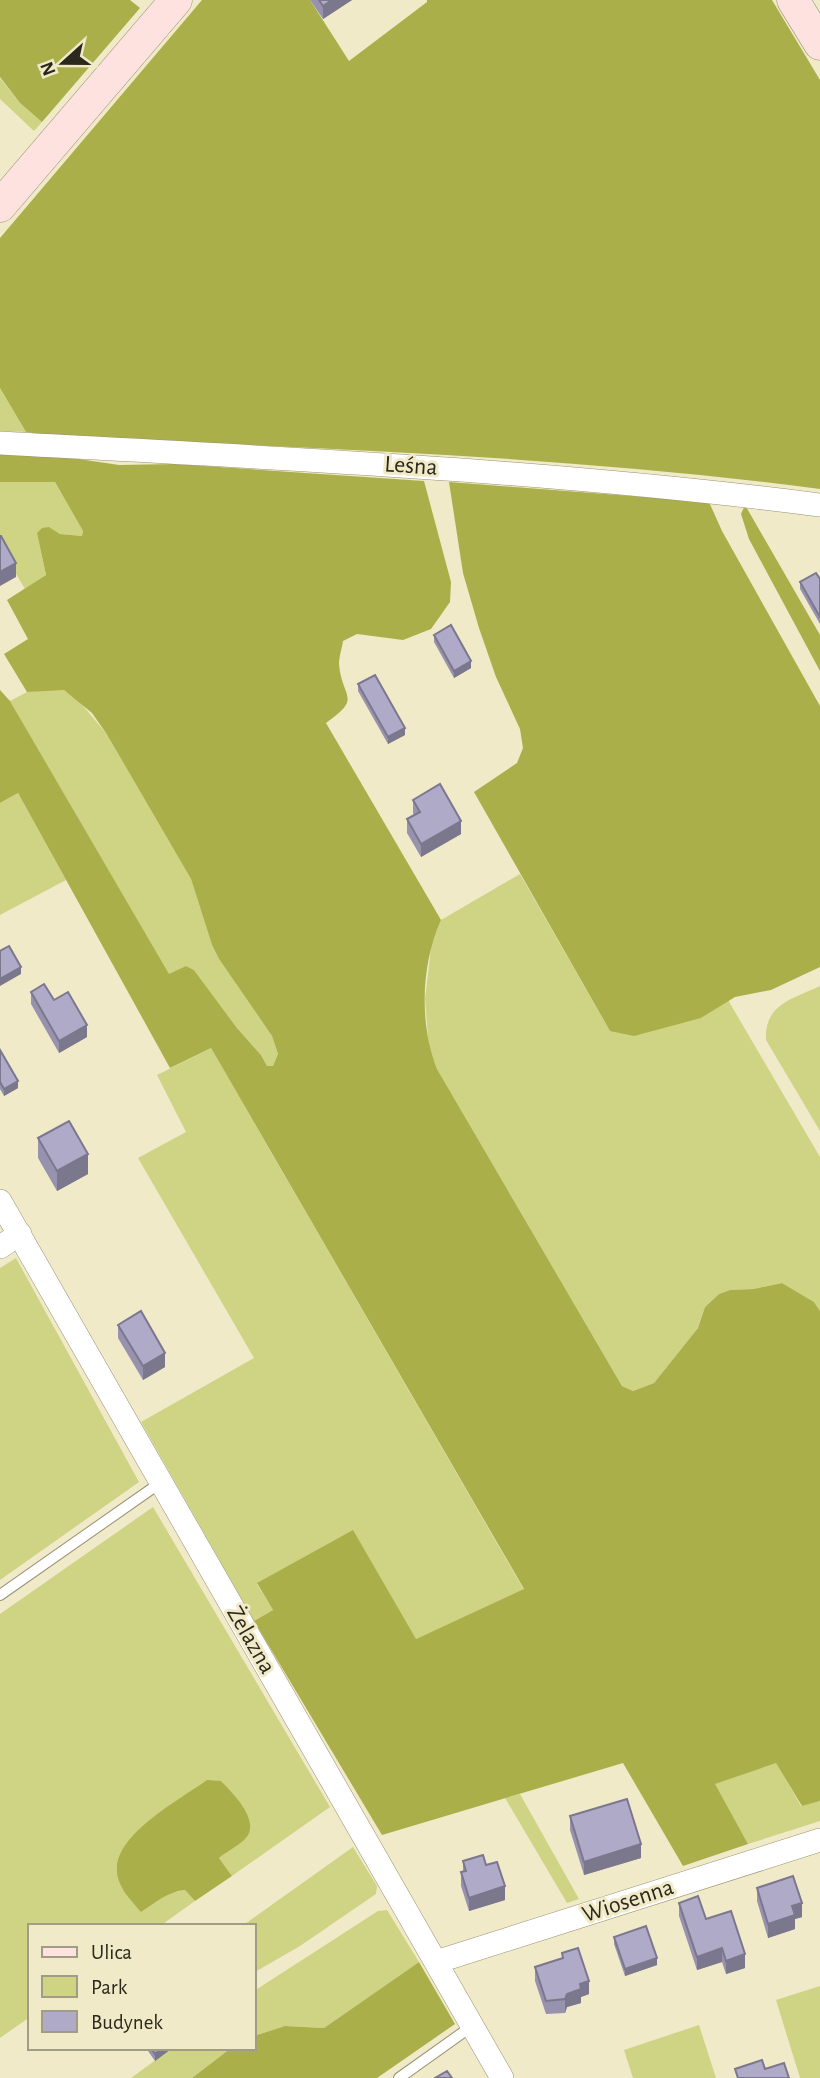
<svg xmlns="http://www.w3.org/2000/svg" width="820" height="2078" viewBox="0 0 820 2078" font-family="'Alegreya Sans',sans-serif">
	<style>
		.green { fill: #cfd485 }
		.forest { fill: #abaf49 }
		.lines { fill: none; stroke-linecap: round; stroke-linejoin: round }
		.lane-casing { stroke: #989273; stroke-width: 12 }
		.street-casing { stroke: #989273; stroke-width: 24 }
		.secondary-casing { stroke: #989273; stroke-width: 33 }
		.lane { stroke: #fff; stroke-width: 10 }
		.street { stroke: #fff; stroke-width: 23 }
		.secondary { stroke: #fde2e0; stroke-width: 32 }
		.wall { fill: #9792ad }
		.shaded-wall { fill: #7b778d }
		.building { fill: #b0aac9; stroke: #7b778d; stroke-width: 2 }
		.labels { text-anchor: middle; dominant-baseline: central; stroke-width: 6; stroke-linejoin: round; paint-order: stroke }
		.street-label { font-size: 24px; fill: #2b281c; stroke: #f0eac9 }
	</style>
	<rect width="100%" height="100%" fill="#f0eac9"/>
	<!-- green -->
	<path class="green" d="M0,78L20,103L42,122L34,131L0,99Z
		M0,388L26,432L0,431Z
		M0,482H55L83,531L82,536L60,534L49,527L37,533L46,575L25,589L0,547Z
		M52,689L64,690L78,700L106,733L191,879L212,945L219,959L272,1036L278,1054L273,1066H267L261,1055L237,1028L194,970L186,966L169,975L10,701L27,692Z
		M18,793L66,880L0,915V803Z
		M520,874L610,1031L701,1018L728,1000L820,1157V1311L814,1302L782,1283L753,1289L730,1290L719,1294L705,1307L698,1328L654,1383L633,1391L622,1386L437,1069L429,1049L425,999L432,940L441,920Z
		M820,986V1131L766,1040C764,1004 793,999 820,986Z
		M211,1048L524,1590L416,1639L257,1584L273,1610L254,1621L141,1422L254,1358L138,1158L186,1132L157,1075Z
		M16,1258L139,1482L0,1580V1268Z
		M153,1507L330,1807L232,1876L219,1858L249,1833C245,1808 239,1799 221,1781H207L141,1828L126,1844L167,1894L185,1890L195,1901L160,1926H30V2017L0,2038V1614Z
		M776,1762L801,1806L820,1801V1821L748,1844L714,1784Z
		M520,1794L579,1899L567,1903L505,1798Z
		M353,1847L377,1886L376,1894L300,1946L255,1972L254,1926H242Z
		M387,1910L419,1962L324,2028L285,2026L254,2036V1991L378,1911Z
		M820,1986V2078H800L776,2000Z
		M699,2025L716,2078H633L624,2050Z
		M172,2048H231L192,2078H131Z"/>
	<!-- forest -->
	<path class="forest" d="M0,0H130L140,8L42,122L20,103L0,77Z
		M202,0H310L349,61L427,2V0H772L820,80V489C569,456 316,448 63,437L26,432L0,388V238Z
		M0,450L38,453L119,465L175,464L424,481L451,582L450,602L431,629L403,640L357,634L343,641C342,648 339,657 339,664C342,699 363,697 326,723L441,920C421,964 419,1024 437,1069L622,1386L633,1391L654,1383L698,1328L705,1307L719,1294L730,1290L753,1289L782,1283L814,1302L820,1311V1801L802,1806L776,1763L715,1784L748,1844L683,1866L623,1763L382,1835L254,1621L273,1610L257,1583L353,1530L416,1639L524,1589L211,1048L170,1068L18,793L0,803V690L10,701L169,974L186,966L194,970L237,1028L261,1055L267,1066H273L278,1054L272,1036L219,959L212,945L191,879L106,733L92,713L64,690L27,692L4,654L28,639L7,600L46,575L37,533L42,528L49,527L60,534L82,536L83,531L55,482H0Z
		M449,482L709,502L722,531L820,706V967L771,990L735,997L701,1018L634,1036L610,1031L474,792L517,763L523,748L520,729L496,677L479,628L463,573Z
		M745,505L820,635V671L749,539L741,514Z
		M207,1780L221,1781C231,1791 256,1816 249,1833C246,1842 227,1851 219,1858L232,1876L195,1901L185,1890C167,1892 156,1902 141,1912C131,1900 117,1887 117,1870C115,1834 181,1799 207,1780Z
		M419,1962L455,2024L377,2078H192L231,2048H254V2036L285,2026L324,2028Z"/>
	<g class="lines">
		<!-- lane casing -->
		<g class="lane-casing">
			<path id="lane" d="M0,1595L160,1483
				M399,2078L472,2026"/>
		</g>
		<!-- street casing -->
		<g class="street-casing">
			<path id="street" d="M0,443C274,458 548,470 820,505
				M0,1201L502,2078
				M0,1247L20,1234
				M436,1962L820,1840"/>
		</g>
		<!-- secondary casing -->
		<g class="secondary-casing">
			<path id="secondary" d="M793,0L820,44
				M0,206L176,0"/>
		</g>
		<!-- lane -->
		<use href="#lane" class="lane"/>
		<!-- street -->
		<use href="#street" class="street"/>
		<!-- secondary -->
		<use href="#secondary" class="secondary"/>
	</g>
	<!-- wall -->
	<path class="wall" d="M310,0H352L323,19Z
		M820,579V624L800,589V582Z
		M434,635L471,668L454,678L434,642Z
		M358,684L405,735L388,744L358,691Z
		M413,800L461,834L421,857L407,833V819L414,815L413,813Z
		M31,992L54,1000L87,1037L59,1053L31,1004Z
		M0,1050L18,1088L4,1096L0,1089Z
		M38,1138L88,1174L57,1191L38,1158Z
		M118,1325L165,1367L143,1380L118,1338Z
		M570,1816L641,1858L584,1875L570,1830Z
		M463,1861L486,1865L505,1900L469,1911L461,1886V1872H463Z
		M757,1888L802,1917L795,1919V1929L768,1938L757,1901Z
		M679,1903L706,1919L745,1968L726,1974L722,1962L697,1970L679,1916Z
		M614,1937L657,1965L625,1976L614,1944Z
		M562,1953L589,1994L581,1997V2003L567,2007L565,2013L546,2014L535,1981V1967L562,1958Z
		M146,2048H171V2049L155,2061Z"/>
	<!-- shaded-wall -->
	<path class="shaded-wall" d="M332,0H352L323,19V6Z
		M16,563V577L0,586V572Z
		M471,661V668L454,678V671Z
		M405,728V735L388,744V737Z
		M461,821V834L421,857V844Z
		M21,967V974L0,986V979Z
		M87,1025V1037L59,1053V1041Z
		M18,1081V1088L4,1096V1089Z
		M88,1154V1174L57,1191V1171Z
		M165,1353V1367L143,1380V1366Z
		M641,1844V1858L584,1875V1862Z
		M505,1886V1900L469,1911V1898Z
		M802,1903V1917L795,1919V1929L768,1938V1924L792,1906Z
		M722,1948V1962L697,1970V1957Z
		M745,1954V1968L726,1974V1961Z
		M657,1958V1965L625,1976V1969Z
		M589,1981V1994L581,1997V2003L567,2007L565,2013V1999L567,1994L580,1984Z
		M162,2048H171V2049L155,2061V2054Z"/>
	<!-- building -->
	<path class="building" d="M319,0H332L323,6Z
		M0,536H1L16,563L0,572Z
		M816,573L820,579V617L800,582Z
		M451,625L471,661L454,671L434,635Z
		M375,675L405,728L388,737L358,684Z
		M440,784L461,821L421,844L407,819L420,812L413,800Z
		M9,946L21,967L0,979V951Z
		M44,984L54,1000L68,992L87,1025L59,1041L31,992Z
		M0,1050L18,1081L4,1089L0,1082Z
		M69,1121L88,1154L57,1171L38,1138Z
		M141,1311L165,1353L143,1366L118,1325Z
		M627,1799L641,1844L584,1862L570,1816Z
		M483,1855L486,1865L497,1862L505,1886L469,1898L461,1872L466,1871L463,1861Z
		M793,1876L802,1903L792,1906L795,1915L768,1924L757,1888Z
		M698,1896L706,1919L731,1911L745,1954L726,1961L722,1948L697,1957L679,1903Z
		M646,1926L657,1958L625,1969L614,1937Z
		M578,1948L589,1981L580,1984L581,1989L567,1994L565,1999L546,2001L535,1967L563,1958L562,1953Z
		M151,2048H162L155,2054Z
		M762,2060L765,2069L784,2063L789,2078H738L735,2069Z
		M447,2071L452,2078H435Z"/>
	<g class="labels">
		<!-- street labels -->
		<g class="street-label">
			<text transform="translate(411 466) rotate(4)">Leśna</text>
			<text transform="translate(251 1640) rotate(60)">Żelazna</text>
			<text transform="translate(628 1901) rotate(-18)">Wiosenna</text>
		</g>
	</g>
	<!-- legend -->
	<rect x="28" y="1924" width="228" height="126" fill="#f0eac9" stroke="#a19c84" stroke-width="2"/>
	<rect x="42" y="1947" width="35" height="10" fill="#fde2e0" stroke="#a19c84" stroke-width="2"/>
	<text x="91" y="1959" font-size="21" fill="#2b281c">Ulica</text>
	<rect x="42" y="1976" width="35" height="21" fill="#cfd485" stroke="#a19c84" stroke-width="2"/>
	<text x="91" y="1994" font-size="21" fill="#2b281c">Park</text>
	<rect x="42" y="2011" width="35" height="21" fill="#b0aac9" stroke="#a19c84" stroke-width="2"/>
	<text x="91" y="2029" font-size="21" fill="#2b281c">Budynek</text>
	<!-- north arrow -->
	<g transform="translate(63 63) rotate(249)" stroke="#f0eac9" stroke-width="5" paint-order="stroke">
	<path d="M0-5L12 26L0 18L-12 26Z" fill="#2b281c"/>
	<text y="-10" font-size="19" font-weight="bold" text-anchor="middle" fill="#2b281c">N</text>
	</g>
</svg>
